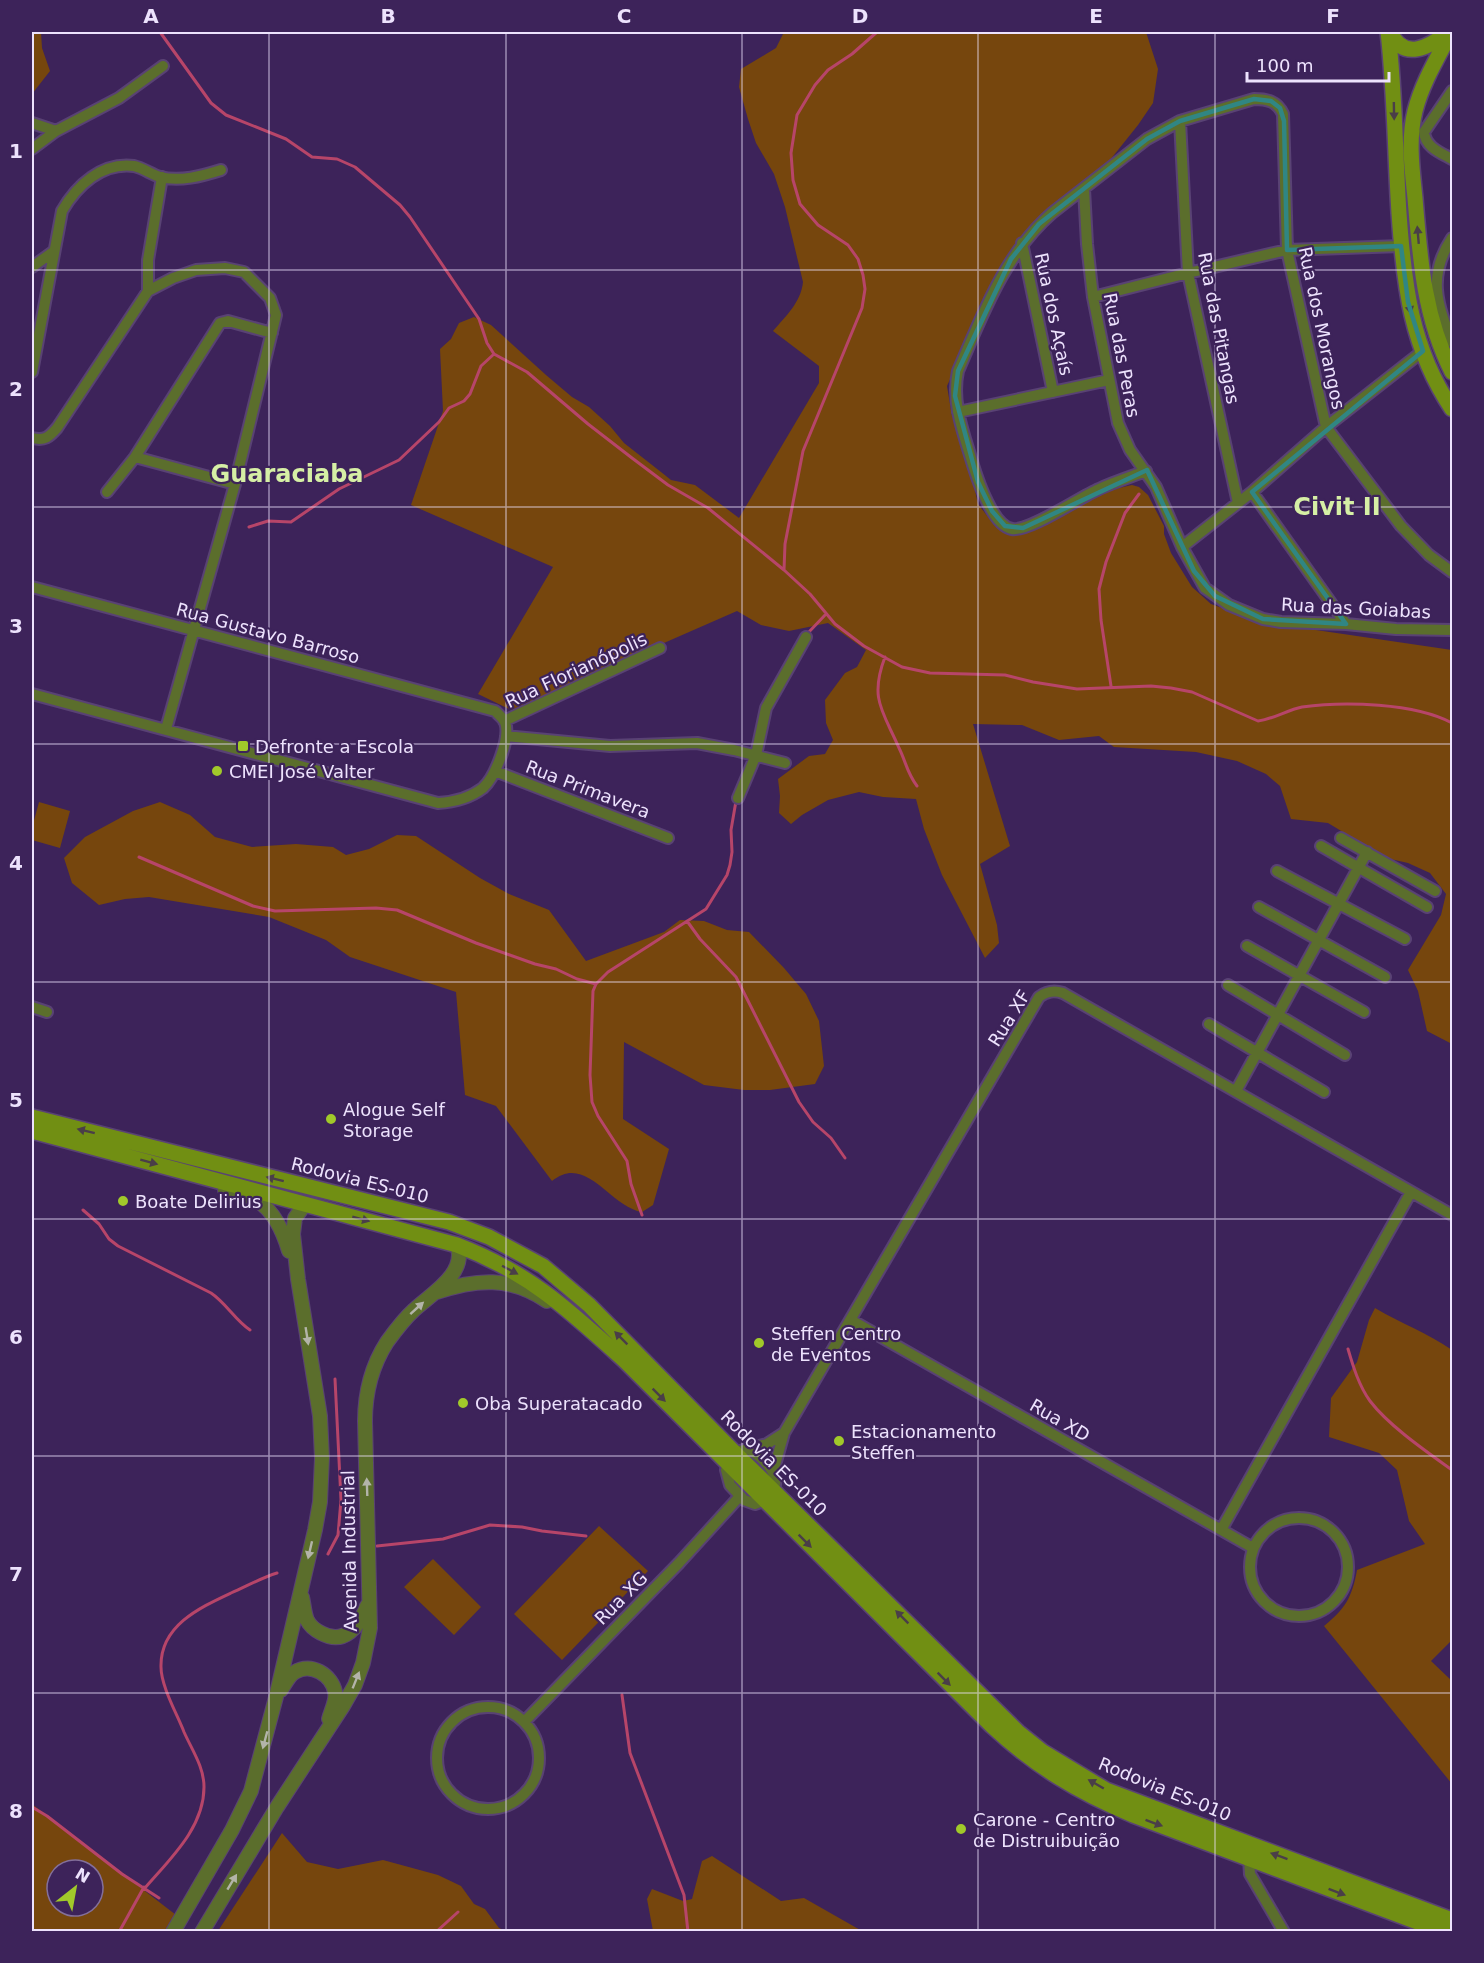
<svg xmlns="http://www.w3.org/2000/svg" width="1484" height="1963" viewBox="0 0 1484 1963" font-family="'DejaVu Sans',sans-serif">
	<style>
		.green { fill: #76460d; fill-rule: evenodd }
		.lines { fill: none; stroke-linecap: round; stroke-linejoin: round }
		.stream { stroke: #b74569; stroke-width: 3 }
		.minor-casing { stroke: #594274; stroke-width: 14 }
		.tertiary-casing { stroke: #594274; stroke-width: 16 }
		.secondary-casing { stroke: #594274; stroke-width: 18 }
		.minor { stroke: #5b6e2c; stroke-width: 10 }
		.tertiary { stroke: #5b6e2c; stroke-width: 14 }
		.secondary { stroke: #718f13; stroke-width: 15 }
		.oneway { fill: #4a3e48 }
		.oneway2 { fill: #b3b4a9 }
		.marked { fill: none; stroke: #308683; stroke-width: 4.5; stroke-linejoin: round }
		.grid { fill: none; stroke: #ede2fd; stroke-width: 1.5; stroke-opacity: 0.55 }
		.poi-dot { fill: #a1c92a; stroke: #3d235a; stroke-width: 2 }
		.labels { text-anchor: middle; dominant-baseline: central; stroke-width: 4.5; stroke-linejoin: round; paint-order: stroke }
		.street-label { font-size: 18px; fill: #ede2fd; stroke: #3d235a }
		.poi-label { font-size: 18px; fill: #ede2fd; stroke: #3d235a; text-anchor: start }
		.district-label { font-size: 24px; font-weight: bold; fill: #d6efa5; stroke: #3d235a }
		.neatline { fill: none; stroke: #ede2fd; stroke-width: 2 }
		.grid-label { font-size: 20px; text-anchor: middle; font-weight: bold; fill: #ede2fd }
	</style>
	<rect width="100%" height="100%" fill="#3d235a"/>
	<!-- green -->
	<path class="green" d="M32,32H41L42,48L50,71L32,94Z
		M784,32H1146L1158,69L1153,103L1138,125L1110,160L1024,235L981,302L962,353L947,386L952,416L965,444L978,504L995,526L1016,534L1106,491L1132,485L1139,487L1148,495L1164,526V534L1171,553L1192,587L1211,604L1261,622L1452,650V1044L1427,1031L1418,991L1408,970L1441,915L1446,894L1430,873L1408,863L1386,858L1328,823L1291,819L1280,786L1266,774L1237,761L1196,752L1114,747L1099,736L1059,740L1022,725L973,724L1010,846L980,864L997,925L999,943L985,958L942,875L924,829L916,799L883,797L859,792L828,800L802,815L791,824L779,813L780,796L778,779L809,756L825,754L833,740L826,723L825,700L845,673L857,667L866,650L828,623L789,631L761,625L737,611L511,710L478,694L553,567L411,505L443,411L440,349L451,339L459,323L474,317L491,325L546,375L572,397L589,407L610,426L624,443L661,472L671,480L695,485L739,518L819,383V366L773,331C786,316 801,302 803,282L785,207L774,174L756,143L748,119L739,87L741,69L776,48Z
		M39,802L70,811L60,848L32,840V828Z
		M160,802L190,815L215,837L252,847L296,844L333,847L346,855L369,849L397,835L416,836L480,878L509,894L549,910L586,961L664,932L680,920L704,921L727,930L749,932L784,968L806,994L819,1021L824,1066L815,1084L770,1090H744L704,1085L624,1042L623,1119L669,1149L653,1205L642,1212C609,1206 586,1153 552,1181L496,1106L465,1095L456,992L350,957L326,940L269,917L149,897L125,899L99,905L72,883L64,858L85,837L133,811Z
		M1375,1308C1400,1323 1428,1333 1452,1350V1640L1431,1661L1452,1681V1784L1324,1626C1346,1608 1352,1597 1357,1570L1425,1544L1409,1521L1397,1470L1379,1453L1329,1437L1331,1398L1357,1362L1369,1320Z
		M599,1526L648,1571L562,1660L514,1614Z
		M433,1559L481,1607L454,1635L404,1587Z
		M32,1804L176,1915L165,1931H32ZM57,1870H93V1906H57Z
		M282,1833L307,1862L338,1869L383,1860L438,1875L461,1886L474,1904L485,1909L499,1928L506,1931H218Z
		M712,1856L781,1901L804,1898L862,1931H653L647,1899L652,1889L683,1901L692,1899L702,1861Z"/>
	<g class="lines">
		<!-- stream -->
		<path class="stream" d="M160,32L211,103L226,115L286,139L312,157L337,159L355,167L400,205L410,217L479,319L487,343L494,354L527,372L588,424L632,458L668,485L708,508L784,570L810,594L835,624L864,646L902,667L930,673L1005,675L1033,682L1077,689L1151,686L1171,688L1192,692L1258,721C1274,719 1287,710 1302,707C1344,701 1415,703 1452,723
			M249,527L268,521L291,522L339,489L399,460L439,422L449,408L464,401L470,394L481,366L494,354
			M784,570L785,544L803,451L862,308L865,289L863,275L858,259L848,245L818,225L800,204L793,180L791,153L797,115L815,85L828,70L852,54L877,32
			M807,634L826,614
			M885,657C869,699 883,711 899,748C906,762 907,773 917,786
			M1111,686L1101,620L1099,589L1106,562L1125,513L1139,494
			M139,857L253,906L275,911L376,908L397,910L476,943L535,964L556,969L577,979L596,984
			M687,921L700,939L736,977L799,1102L813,1122L831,1138L845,1158
			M83,1210L99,1224L109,1239L118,1246L211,1293C226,1303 235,1320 250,1330
			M642,1215L631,1184L627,1161L598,1116L592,1102L590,1075L593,991L596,984L608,972L706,909L727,875L730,865L732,852L731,830L736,801
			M1348,1349C1353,1366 1359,1386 1370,1401C1389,1426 1427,1452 1452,1470
			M377,1546L443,1539L490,1525L522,1527L542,1531L586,1536
			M328,1554L338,1535L341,1500L335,1379
			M622,1695L630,1753L684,1895L688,1932
			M32,1807L47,1816L122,1874L159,1898
			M145,1888C170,1859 204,1828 204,1787C204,1767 192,1750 184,1732C177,1714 161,1686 161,1667C160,1626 199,1608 231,1593C247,1586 261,1578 277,1573
			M119,1932L144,1887
			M436,1932L458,1912"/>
		<!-- minor casing -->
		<g class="minor-casing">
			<path id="minor" d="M1452,91L1424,132C1425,147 1441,153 1452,159
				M1180,121L1188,273L1238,503
				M32,123L56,131
				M32,149L56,131L119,98L163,66
				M1084,189L1087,244L1093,297L1118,423L1130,450L1156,487L1182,547L1205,588L1229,605L1263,619L1281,622L1346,624L1396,629L1452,630
				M1452,238C1427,276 1437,304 1452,342
				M1022,243L1053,392
				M32,267L53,252
				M148,291V260L162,177
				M1093,297L1188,273L1287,250L1401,246
				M32,372L62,211C77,185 102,162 134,166C143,168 151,174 160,177C180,182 202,176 221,170
				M958,412L1109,380
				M32,438C45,441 49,437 57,428L148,291L173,278L196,270L225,268L244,272L270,298L276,315L235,484L166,729
				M135,457L235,484
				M1146,471C1130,477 1114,482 1099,489C1080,497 1029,532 1012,529C993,526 978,481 973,465C964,434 951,403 958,371C983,314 1004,255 1052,213L1147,139L1180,121L1254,99C1267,99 1277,101 1283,114L1287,250L1326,427L1401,526L1429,555L1452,572
				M107,492L135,457L220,323L228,321L272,333
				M1252,492L1346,624
				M1182,547L1252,492L1326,427L1423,351
				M32,587L495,711C498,714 503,718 505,722C511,738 495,777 483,788C470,798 454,802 438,803L32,694
				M504,721L660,648
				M506,736L610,746L697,743L734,750L785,763
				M495,771L668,838
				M738,798L756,755L766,708L806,637
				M1341,838L1435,891
				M1321,846L1427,907
				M1277,871L1405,939
				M1259,907L1385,977
				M1247,946L1364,1012
				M1228,985L1345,1055
				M32,1007L47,1012
				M1209,1024L1324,1092
				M1236,1091L1367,852
				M851,1320L1253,1548
				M750,1450C763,1458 784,1476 771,1493C766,1499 762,1502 755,1504L744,1500L730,1485L726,1470L728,1464L740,1451L767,1444L784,1433
				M773,1472L784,1433L1039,997C1047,991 1054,990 1063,993L1452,1215
				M1250 1567a49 49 0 1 1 98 0a49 49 0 1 1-98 0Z
				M1221,1530L1411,1192
				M437 1758a51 51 0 1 1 102 0a51 51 0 1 1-102 0Z
				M524,1722L679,1563L740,1496
				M1249,1858L1250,1874L1284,1932"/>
		</g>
		<!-- tertiary casing -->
		<g class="tertiary-casing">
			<path id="tertiary" d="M225,1190C234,1193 244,1194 252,1198C273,1207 283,1231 289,1251
				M437,1292C476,1279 510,1276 547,1301
				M302,1597C304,1605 304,1613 307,1620C310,1626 315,1630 321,1633C345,1646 359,1626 367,1606
				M281,1690C285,1684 289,1675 295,1672C311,1662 332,1675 335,1692C337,1700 331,1711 329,1719
				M173,1932L232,1830L251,1791L276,1697L315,1530L320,1502L322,1458L320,1416L298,1279L293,1234L295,1218L305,1204
				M202,1932L277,1807L343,1706L355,1685L363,1663L370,1628L365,1421C365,1392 371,1367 387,1342C395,1331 404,1319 414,1310C431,1294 468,1273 457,1245"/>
		</g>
		<!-- secondary casing -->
		<g class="secondary-casing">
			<path id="secondary" d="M1388,32C1395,92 1395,153 1399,213C1404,285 1411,348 1452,409
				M1390,32C1404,62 1429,47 1449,32
				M1451,32C1438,57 1422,83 1415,111C1408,140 1412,169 1415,198C1420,259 1424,317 1452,372
				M32,1117L449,1222L489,1237L543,1266L589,1305L736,1454L1018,1732L1043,1752L1106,1790L1452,1920
				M32,1131L457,1245C530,1273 569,1310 625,1361L992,1726C1035,1766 1078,1792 1133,1815L1444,1932"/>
		</g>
		<!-- minor -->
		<use href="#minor" class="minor"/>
		<!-- tertiary -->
		<use href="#tertiary" class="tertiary"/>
		<!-- secondary -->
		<use href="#secondary" class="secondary"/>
	</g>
	<!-- one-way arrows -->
	<defs><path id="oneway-solid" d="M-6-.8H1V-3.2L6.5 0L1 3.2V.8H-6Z" transform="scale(1.5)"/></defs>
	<g class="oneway">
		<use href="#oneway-solid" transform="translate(1394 111) rotate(89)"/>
		<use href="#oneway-solid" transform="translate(1418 235) rotate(-95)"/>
		<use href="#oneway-solid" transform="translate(1409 305) rotate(77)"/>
		<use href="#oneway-solid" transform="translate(86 1131) rotate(-166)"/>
		<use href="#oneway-solid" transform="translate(149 1162) rotate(15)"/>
		<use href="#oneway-solid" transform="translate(275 1179) rotate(-166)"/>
		<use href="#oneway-solid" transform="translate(361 1219) rotate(15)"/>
		<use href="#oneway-solid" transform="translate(510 1270) rotate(28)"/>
		<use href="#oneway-solid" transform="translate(621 1338) rotate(-135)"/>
		<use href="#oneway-solid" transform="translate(659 1395) rotate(45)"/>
		<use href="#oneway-solid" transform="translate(805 1541) rotate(45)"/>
		<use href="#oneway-solid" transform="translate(902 1617) rotate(-135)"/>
		<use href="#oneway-solid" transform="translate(944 1679) rotate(45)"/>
		<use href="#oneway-solid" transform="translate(1096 1784) rotate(-150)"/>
		<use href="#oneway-solid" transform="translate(1154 1823) rotate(20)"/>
		<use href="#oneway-solid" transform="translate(1279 1856) rotate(-160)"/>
		<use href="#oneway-solid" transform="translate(1337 1892) rotate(21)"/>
	</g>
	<g class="oneway2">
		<use href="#oneway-solid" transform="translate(417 1308) rotate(-42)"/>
		<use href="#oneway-solid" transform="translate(307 1336) rotate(81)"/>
		<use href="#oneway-solid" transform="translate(367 1487) rotate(-92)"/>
		<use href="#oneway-solid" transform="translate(310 1550) rotate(103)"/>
		<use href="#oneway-solid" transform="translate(356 1680) rotate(-68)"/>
		<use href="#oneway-solid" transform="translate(265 1740) rotate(105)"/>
		<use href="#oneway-solid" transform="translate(232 1882) rotate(-59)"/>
	</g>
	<!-- marked area -->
	<path class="marked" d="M1254,99L1271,101L1280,108L1284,121L1287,250L1401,246L1408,302L1423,351L1252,492L1346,624L1263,619L1215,596L1194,571L1147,470L1023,528L1005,526L992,511L978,482L955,396L958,371L1011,259L1039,224L1147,139L1180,121Z"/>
	<!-- grid -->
	<path class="grid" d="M269,32V1932M506,32V1932M742,32V1932M978,32V1932M1215,32V1932M32,270H1452M32,507H1452M32,744H1452M32,982H1452M32,1219H1452M32,1456H1452M32,1693H1452"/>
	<!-- markers -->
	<g class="poi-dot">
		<rect x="237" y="740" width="12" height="12" rx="3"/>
		<circle cx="217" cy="771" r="6"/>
		<circle cx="331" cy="1119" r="6"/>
		<circle cx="123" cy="1201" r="6"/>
		<circle cx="759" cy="1343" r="6"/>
		<circle cx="463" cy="1403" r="6"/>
		<circle cx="839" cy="1441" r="6"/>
		<circle cx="961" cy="1829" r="6"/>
	</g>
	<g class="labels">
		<!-- street labels -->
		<g class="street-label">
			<text transform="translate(1054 314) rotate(78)">Rua dos Açaís</text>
			<text transform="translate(1219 328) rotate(79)">Rua das Pitangas</text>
			<text transform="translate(1322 328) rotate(78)">Rua dos Morangos</text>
			<text transform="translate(1122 355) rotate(79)">Rua das Peras</text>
			<text transform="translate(1356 608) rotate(3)">Rua das Goiabas</text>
			<text transform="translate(268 633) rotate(15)">Rua Gustavo Barroso</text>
			<text transform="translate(576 670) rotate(-25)">Rua Florianópolis</text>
			<text transform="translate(588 789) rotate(21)">Rua Primavera</text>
			<text transform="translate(1009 1018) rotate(-58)">Rua XF</text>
			<text transform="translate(360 1180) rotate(14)">Rodovia ES-010</text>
			<text transform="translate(1060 1420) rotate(30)">Rua XD</text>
			<text transform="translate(774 1463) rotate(45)">Rodovia ES-010</text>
			<text transform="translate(349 1551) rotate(-91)">Avenida Industrial</text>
			<text transform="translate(621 1598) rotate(-45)">Rua XG</text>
			<text transform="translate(1165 1789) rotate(22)">Rodovia ES-010</text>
		</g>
		<!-- poi labels -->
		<g class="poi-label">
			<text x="255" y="746">Defronte a Escola</text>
			<text x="229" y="771">CMEI José Valter</text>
			<text x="343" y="1109">Alogue Self<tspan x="343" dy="21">Storage</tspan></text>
			<text x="135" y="1201">Boate Delirius</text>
			<text x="771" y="1333">Steffen Centro<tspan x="771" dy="21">de Eventos</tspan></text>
			<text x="475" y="1403">Oba Superatacado</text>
			<text x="851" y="1431">Estacionamento<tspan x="851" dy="21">Steffen</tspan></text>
			<text x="973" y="1819">Carone - Centro<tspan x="973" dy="21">de Distruibuição</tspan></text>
		</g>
		<!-- district labels -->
		<g class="district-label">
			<text x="287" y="474">Guaraciaba</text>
			<text x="1337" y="507">Civit II</text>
		</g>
	</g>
	<!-- border -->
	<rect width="1484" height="1963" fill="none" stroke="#3d235a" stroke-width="66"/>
	<!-- north arrow -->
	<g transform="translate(75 1888) rotate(31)"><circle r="28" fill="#3d235a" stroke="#836f9b" stroke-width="1.5"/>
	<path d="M0-4.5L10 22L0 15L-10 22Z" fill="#a1c92a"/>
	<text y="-9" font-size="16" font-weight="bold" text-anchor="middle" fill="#ede2fd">N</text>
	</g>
	<!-- scale -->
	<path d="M1247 72v9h142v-9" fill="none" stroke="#ede2fd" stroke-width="3"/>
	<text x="1256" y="72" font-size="18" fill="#ede2fd" stroke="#3d235a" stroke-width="4.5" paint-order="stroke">100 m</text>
	<rect x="33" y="33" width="1418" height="1897" class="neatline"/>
	<g class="grid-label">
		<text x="151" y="23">A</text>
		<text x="388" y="23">B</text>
		<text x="624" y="23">C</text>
		<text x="860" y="23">D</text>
		<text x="1096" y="23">E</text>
		<text x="1333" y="23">F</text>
		<text x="16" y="158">1</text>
		<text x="16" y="396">2</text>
		<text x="16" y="633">3</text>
		<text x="16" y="870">4</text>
		<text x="16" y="1107">5</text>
		<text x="16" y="1344">6</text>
		<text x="16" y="1581">7</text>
		<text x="16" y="1818">8</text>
	</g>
</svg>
